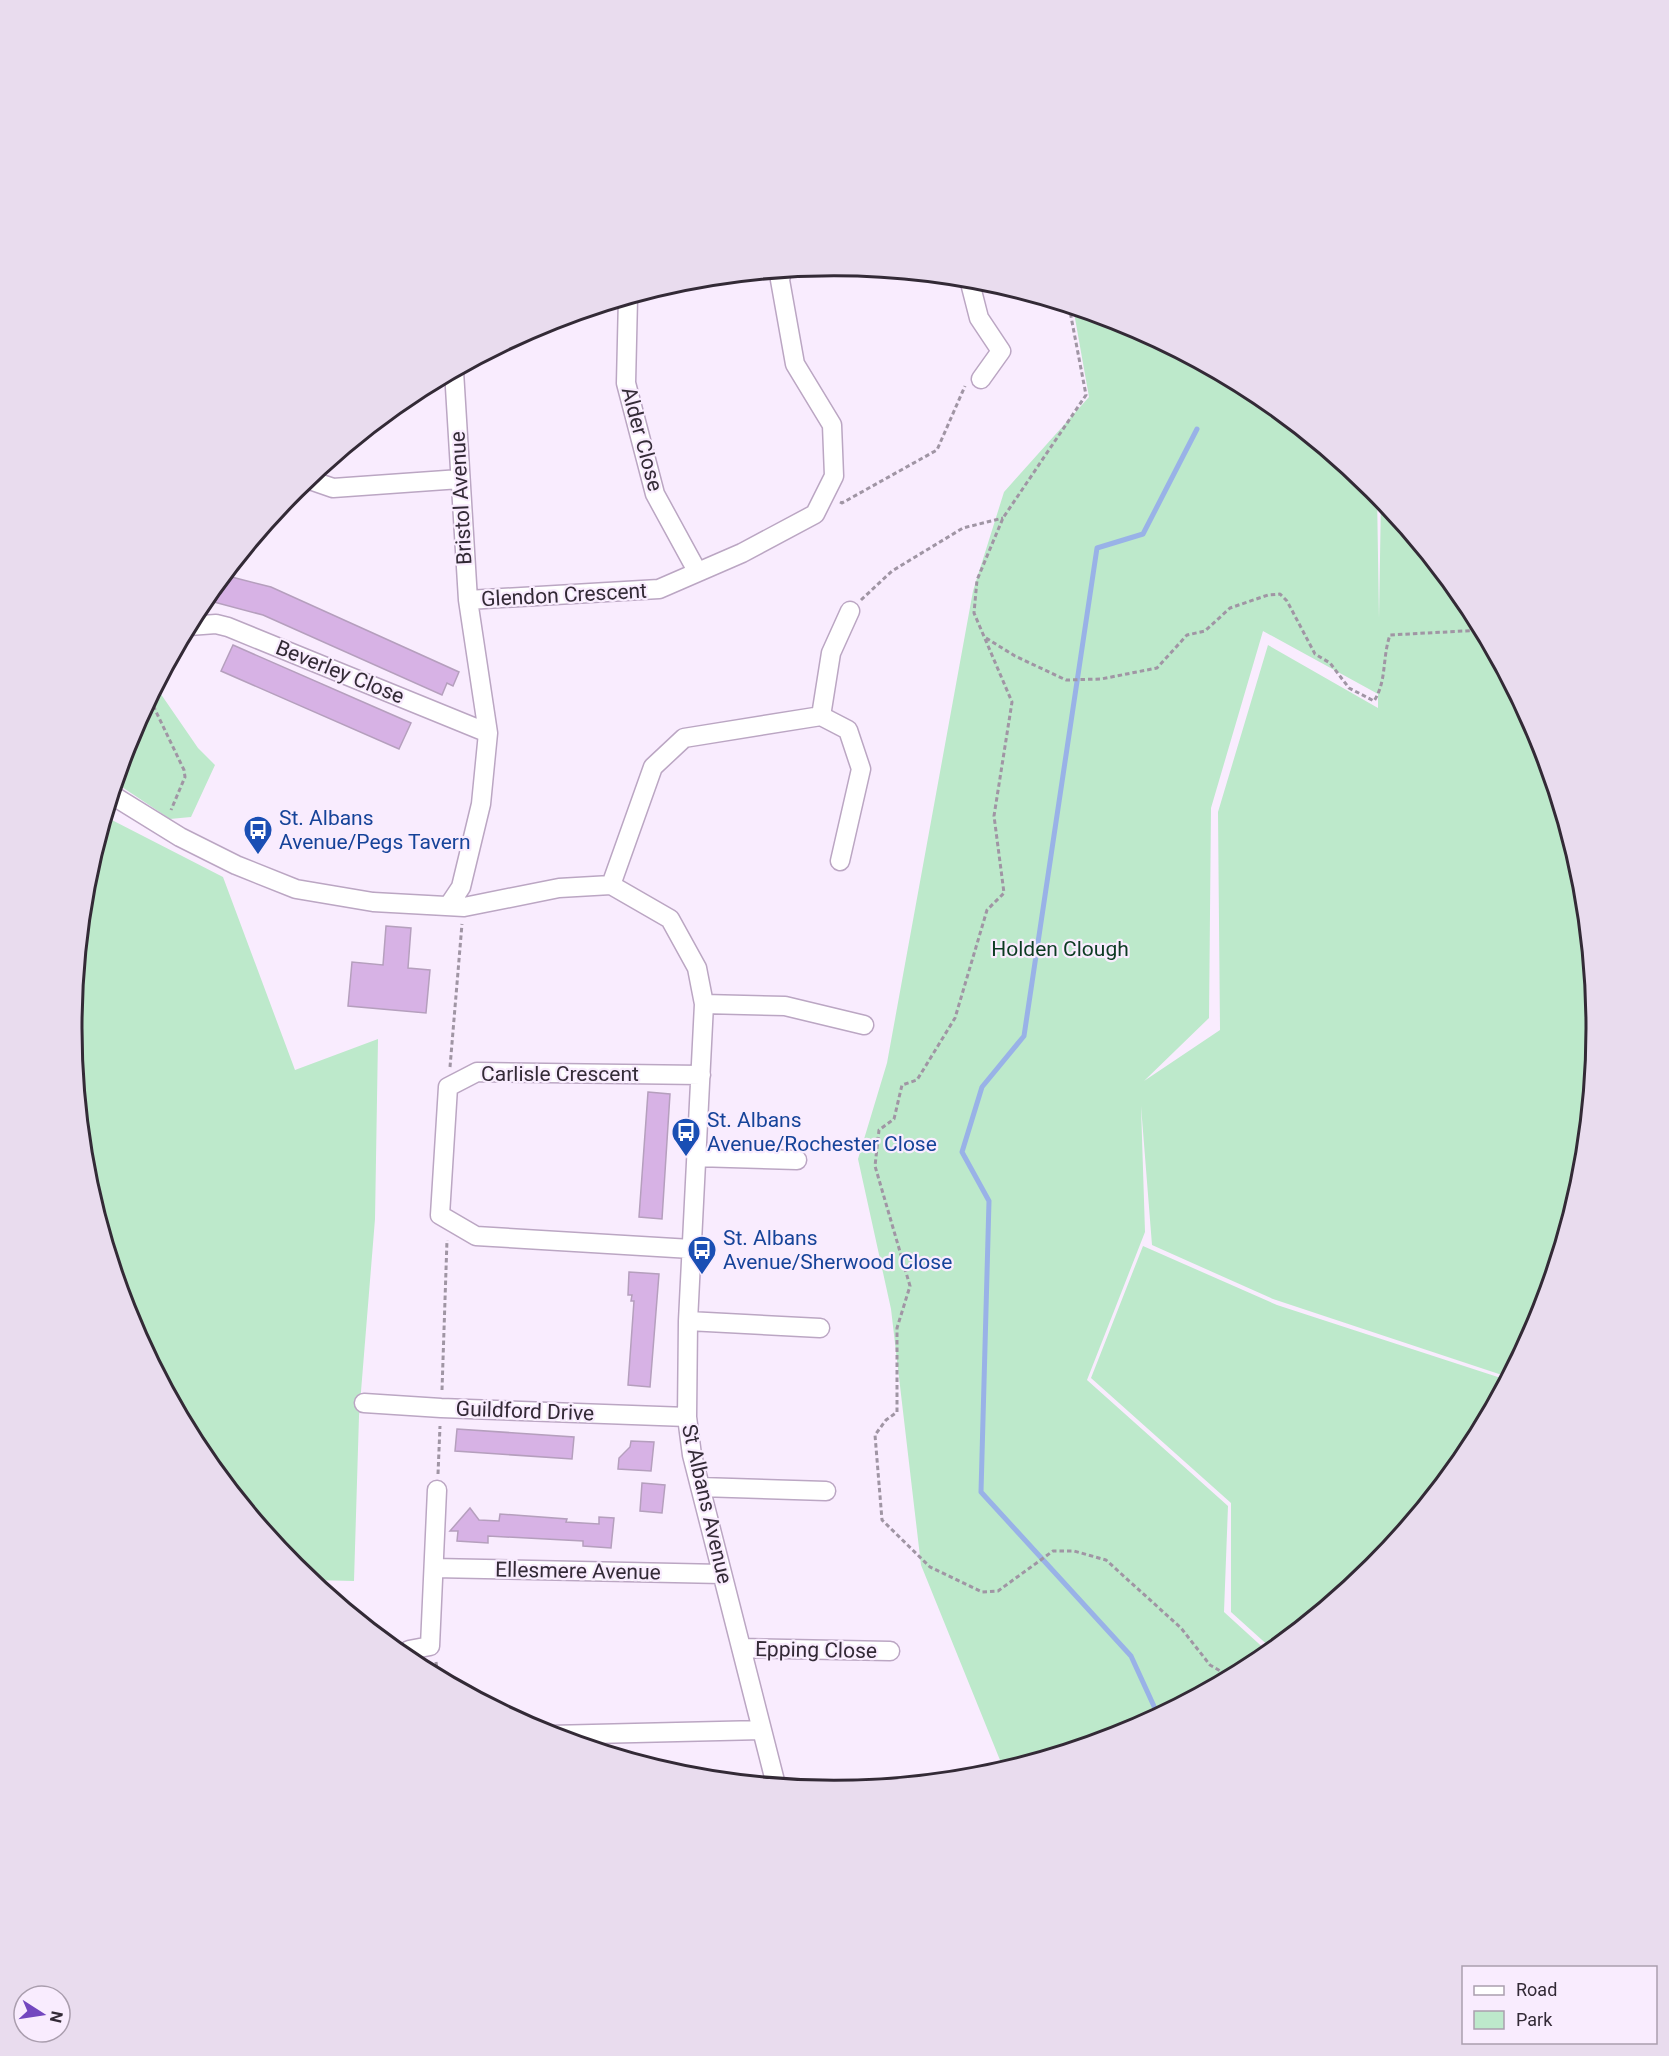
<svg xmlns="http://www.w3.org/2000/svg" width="1669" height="2056" viewBox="0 0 1669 2056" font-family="Roboto,sans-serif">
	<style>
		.green { fill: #bde9cb; fill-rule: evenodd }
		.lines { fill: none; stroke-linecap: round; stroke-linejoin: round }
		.stream { stroke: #99b2e7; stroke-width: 5 }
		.building { fill: #d7b2e5; stroke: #b59fbd; stroke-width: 1.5 }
		.street-casing { stroke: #bba6c3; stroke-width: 21 }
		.path { stroke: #a095a4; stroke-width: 3; stroke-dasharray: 4.5 3; stroke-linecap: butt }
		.street { stroke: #fff; stroke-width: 18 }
		.labels { text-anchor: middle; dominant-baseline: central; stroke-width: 4.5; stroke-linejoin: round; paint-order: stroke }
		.street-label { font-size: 21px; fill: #332a36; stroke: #f9ecfe }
		.transit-label { font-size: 21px; fill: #164399; stroke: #f9ecfe; text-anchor: start }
		.park-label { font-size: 21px; fill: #0c3b22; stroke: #f9ecfe }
		.rim { fill: none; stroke: #332a36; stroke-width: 3 }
	</style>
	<rect width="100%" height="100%" fill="#f9ecfe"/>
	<!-- green -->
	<path class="green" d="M1073,307L1127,324L1258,394L1374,489L1377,493L1379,619L1381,498L1469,605L1539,737L1582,880L1597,1028L1582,1177L1539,1320L1508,1377L1273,1299L1152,1245L1141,1106L1145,1232L1087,1380L1228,1506L1224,1612L1269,1653L1258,1662L1126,1733L1004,1770L921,1565L891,1309L858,1159L887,1063L973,591L1004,492L1089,397ZM1263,631L1378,694V708L1268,645L1218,812L1220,1030L1144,1081L1209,1018L1211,808Z
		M156,687L198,748L215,765L191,817L170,819L116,783L130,736Z
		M106,817L223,877L295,1070L378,1039L375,1219L359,1416L354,1581L311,1580L295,1567L200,1451L130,1319L87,1176L72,1028L87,879Z
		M1143,1246L1277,1305L1507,1380L1468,1452L1373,1567L1273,1650L1231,1612V1503L1091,1378Z"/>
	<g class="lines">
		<!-- stream -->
		<path class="stream" d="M1158,1715L1131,1656L981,1492L989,1201L962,1152L982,1087L1024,1036L1097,548L1143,534L1197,429"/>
	</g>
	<!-- building -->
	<path class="building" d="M224,575L271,587L459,672L453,686L447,683L442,695L263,615L210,601L214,588Z
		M233,645L411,723L399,749L221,671Z
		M386,926L411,928L408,968L430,970L426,1013L348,1006L352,962L383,965Z
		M648,1092L670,1094L662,1219L639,1217Z
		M629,1272L659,1274L650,1387L628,1385L634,1301H631L632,1295H628Z
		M457,1429L574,1437L572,1459L455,1451Z
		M631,1441L654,1442L651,1471L618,1469L619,1458L630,1447Z
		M642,1483L665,1485L662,1513L640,1511Z
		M470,1508L479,1520L499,1521L500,1514L567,1519L566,1522L599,1524V1517L614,1518L611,1548L583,1546V1541L488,1536V1543L457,1541L458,1531H450Z"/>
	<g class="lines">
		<!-- street casing -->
		<g class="street-casing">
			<path id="street" d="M969,279L979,318L1001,351L981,379
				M628,298L626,383L655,494L697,571
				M307,479L333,488L460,479
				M468,600L659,589L742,553L815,514L834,476L832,425L795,364L780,280L782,271
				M189,626L216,624L228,627L488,733
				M821,716L831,653L850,611
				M112,795L180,837L236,865L296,889L373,902L464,907L559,888L611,885L670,919L697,968L704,1004L688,1321L687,1417L692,1455L776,1785
				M611,885L653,767L684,738L821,716L848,730L861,769L840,861
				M449,905L461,887L481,804L488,733L468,600L454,371
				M704,1004L785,1006L864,1025
				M696,1157L797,1160
				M691,1249L476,1236L440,1215L448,1087L477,1072L701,1075
				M688,1321L820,1328
				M364,1403L441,1408L687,1417
				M700,1487L826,1491
				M434,1568L722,1574
				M741,1648L890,1651
				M409,1650L430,1646L437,1490
				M550,1735L762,1730"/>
		</g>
		<!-- path -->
		<path class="path" d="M1069,306L1086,395L1003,518L977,580L974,613L1012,702L994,816L1004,893L987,910L955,1018L917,1080L902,1085L894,1119L879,1130L875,1166L910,1286L897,1328V1412L886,1420L875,1435L882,1520L930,1567L982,1592L998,1591L1053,1551H1074L1106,1560L1181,1628L1210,1665L1231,1677
			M840,502L842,503L937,450L965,386
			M861,600L892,571L963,528L1003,518
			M986,638L1015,656L1066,680L1101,679L1157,668L1187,635L1205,631L1230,608L1268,595L1280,594L1287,601L1315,654L1330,663L1349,688L1374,701C1387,681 1382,658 1390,635L1482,630
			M150,699L184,770L185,777L171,810
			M450,1067L462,924
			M442,1390L447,1240
			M438,1474L440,1426
			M318,1586H322L325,1592
			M436,1662L438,1677"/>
		<!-- street -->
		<use href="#street" class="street"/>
	</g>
	<!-- icons -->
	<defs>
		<g id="bus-pin" transform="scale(1.5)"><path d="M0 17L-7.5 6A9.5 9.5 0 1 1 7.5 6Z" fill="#1a4fb4" stroke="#f9ecfe"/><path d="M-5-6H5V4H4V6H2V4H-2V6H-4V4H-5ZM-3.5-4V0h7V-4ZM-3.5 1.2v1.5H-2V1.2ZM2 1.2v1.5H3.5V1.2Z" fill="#fff"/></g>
	</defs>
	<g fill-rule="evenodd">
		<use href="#bus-pin" x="258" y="830"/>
		<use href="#bus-pin" x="686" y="1132"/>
		<use href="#bus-pin" x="702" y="1250"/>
	</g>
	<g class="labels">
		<!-- street labels -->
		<g class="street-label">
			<text transform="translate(642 439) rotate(75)">Alder Close</text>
			<text transform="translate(461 498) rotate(-93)">Bristol Avenue</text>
			<text transform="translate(564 595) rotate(-3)">Glendon Crescent</text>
			<text transform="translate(340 672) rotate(22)">Beverley Close</text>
			<text x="560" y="1074">Carlisle Crescent</text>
			<text transform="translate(525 1411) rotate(2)">Guildford Drive</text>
			<text transform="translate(707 1504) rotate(77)">St Albans Avenue</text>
			<text transform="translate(578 1571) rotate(1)">Ellesmere Avenue</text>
			<text transform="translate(816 1650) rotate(1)">Epping Close</text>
		</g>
		<!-- transit labels -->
		<g class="transit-label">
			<text x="279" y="818">St. Albans<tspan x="279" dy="24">Avenue/Pegs Tavern</tspan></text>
			<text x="707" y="1120">St. Albans<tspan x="707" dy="24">Avenue/Rochester Close</tspan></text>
			<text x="723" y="1238">St. Albans<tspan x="723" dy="24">Avenue/Sherwood Close</tspan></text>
		</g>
		<!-- park labels -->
		<g class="park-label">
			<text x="1060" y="949">Holden Clough</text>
		</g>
	</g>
	<!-- crop -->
	<path d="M0 0H1669V2056H0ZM82 1028a752 752 0 1 1 1504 0a752 752 0 1 1-1504 0Z" fill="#e9dcee" fill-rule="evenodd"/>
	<path class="rim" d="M82 1028a752 752 0 1 1 1504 0a752 752 0 1 1-1504 0Z"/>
	<!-- legend -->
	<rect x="1462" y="1966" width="195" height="78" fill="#f9ecfe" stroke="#aa9eae" stroke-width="1.5"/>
	<rect x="1474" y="1986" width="30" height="9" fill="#ffffff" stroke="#aa9eae" stroke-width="1.5"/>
	<text x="1516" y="1996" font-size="18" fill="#332a36">Road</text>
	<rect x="1474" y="2011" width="30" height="18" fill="#bde9cb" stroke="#aa9eae" stroke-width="1.5"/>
	<text x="1516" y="2026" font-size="18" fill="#332a36">Park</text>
	<!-- north arrow -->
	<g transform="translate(42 2014) rotate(102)"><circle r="28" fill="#f9ecfe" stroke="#aa9eae" stroke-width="1.5"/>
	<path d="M0-4.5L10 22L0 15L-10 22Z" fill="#7347bf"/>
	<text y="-9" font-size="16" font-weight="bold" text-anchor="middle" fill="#332a36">N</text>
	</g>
</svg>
